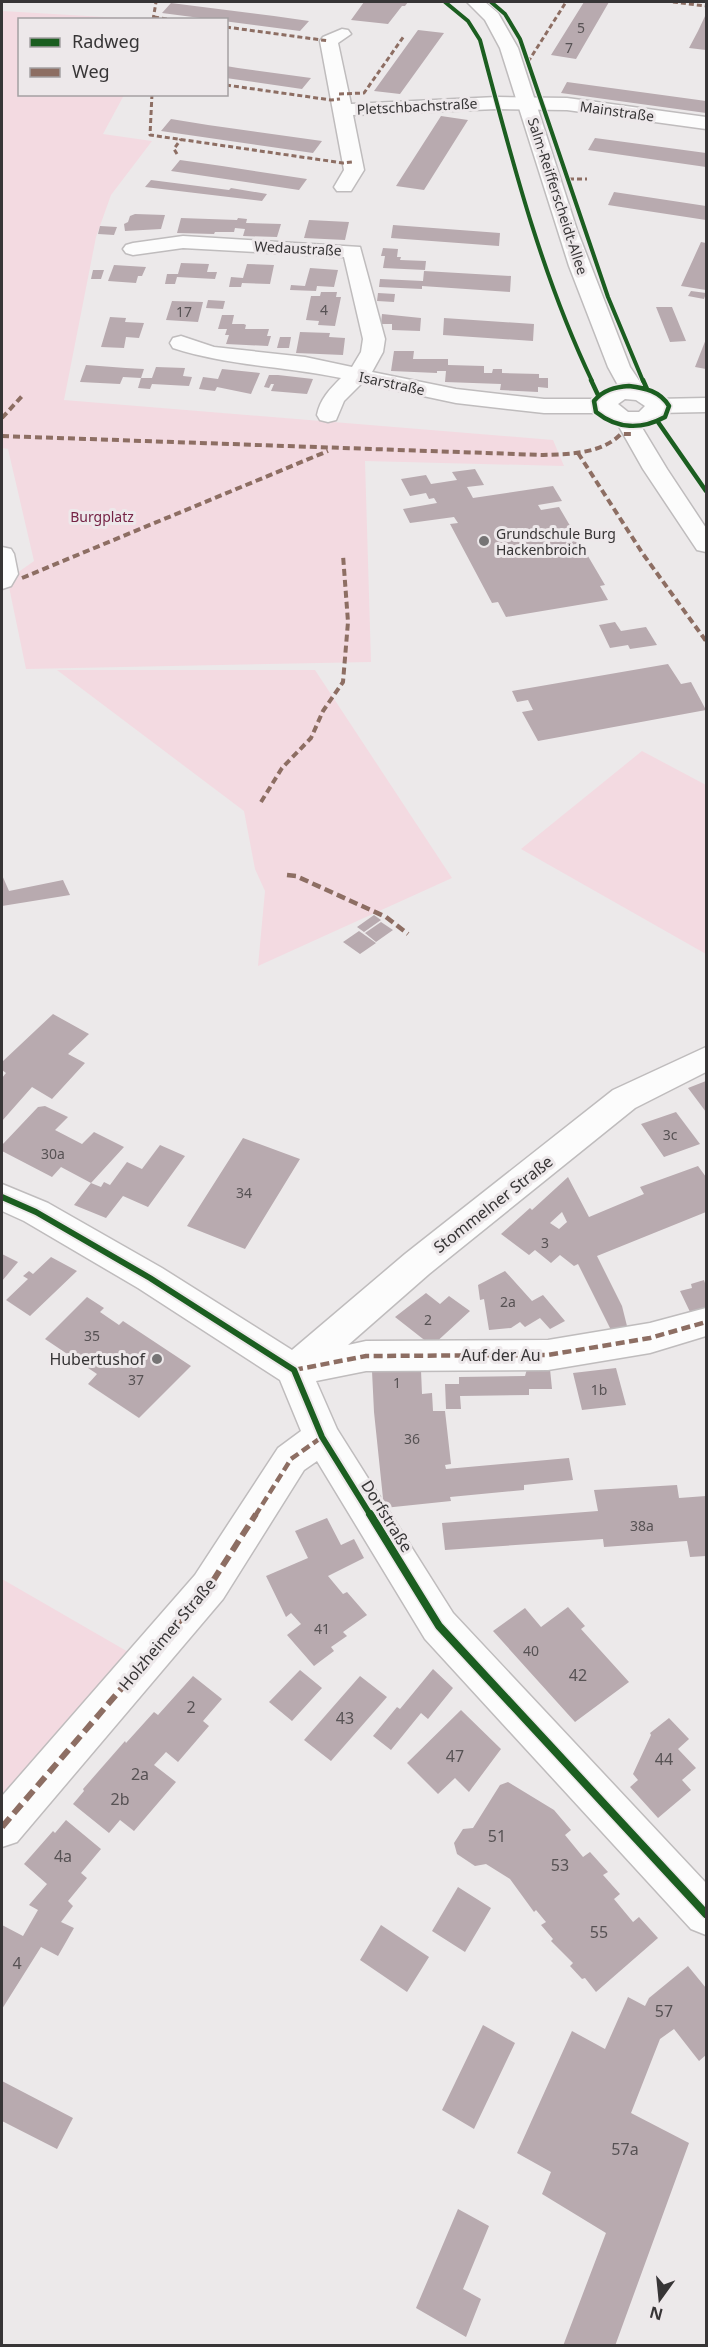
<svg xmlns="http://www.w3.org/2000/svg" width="708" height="2347" viewBox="0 0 708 2347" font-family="'Noto Sans',sans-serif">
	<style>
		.green { fill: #f3dae1 }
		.building { fill: #b8aaaf; fill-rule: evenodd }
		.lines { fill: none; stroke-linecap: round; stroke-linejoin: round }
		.street-casing { stroke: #bfbcbd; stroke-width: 3 }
		.secondary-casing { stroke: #bfbcbd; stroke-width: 3 }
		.street { fill: #fcfcfc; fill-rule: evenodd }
		.secondary { fill: #fcfcfc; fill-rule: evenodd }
		.quiet-far3 { stroke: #8d6e63; stroke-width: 3; stroke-dasharray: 5 3; stroke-linecap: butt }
		.quiet-far2 { stroke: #8d6e63; stroke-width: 4; stroke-dasharray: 7 4; stroke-linecap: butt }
		.quiet-far1 { stroke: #8d6e63; stroke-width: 4.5; stroke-dasharray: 9 4.5; stroke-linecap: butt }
		.quiet { stroke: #8d6e63; stroke-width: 6; stroke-dasharray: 12 6; stroke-linecap: butt }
		.cycleway-far3-casing { stroke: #ede8ea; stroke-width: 6 }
		.cycleway-far2-casing { stroke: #ede8ea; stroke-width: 8 }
		.cycleway-far1-casing { stroke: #ede8ea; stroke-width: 10 }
		.cycleway-casing { stroke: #ede8ea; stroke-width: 11 }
		.cycleway-far3 { stroke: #1b5e20; stroke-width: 4 }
		.cycleway-far2 { stroke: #1b5e20; stroke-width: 4.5 }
		.cycleway-far1 { stroke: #1b5e20; stroke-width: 6 }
		.cycleway { stroke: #1b5e20; stroke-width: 8 }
		.poi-dot { fill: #767475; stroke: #ede8ea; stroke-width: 2 }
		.labels { text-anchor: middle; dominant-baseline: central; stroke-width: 6; stroke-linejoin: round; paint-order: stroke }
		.number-label { font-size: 14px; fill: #575254 }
		.far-street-label { font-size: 14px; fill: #373536; stroke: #ede8ea }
		.far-park-label { font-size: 14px; fill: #752446; stroke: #ede8ea }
		.far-poi-label { font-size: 14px; fill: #373536; stroke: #ede8ea; text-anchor: start }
		.street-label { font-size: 16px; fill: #373536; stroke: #ede8ea }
		.poi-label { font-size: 16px; fill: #373536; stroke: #ede8ea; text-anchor: end }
		.near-number-label { font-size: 16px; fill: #575254 }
	</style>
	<rect width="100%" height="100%" fill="#ece9ea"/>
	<!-- green -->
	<path class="green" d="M2,11L139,19L20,20V94L124,95L103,134L152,141L111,195L96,237L64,400L553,440L564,466L365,461L371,662L26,669L9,587L16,580L17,573L34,561L8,449L2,448Z
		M57,670H315L452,878L258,966L265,891L255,869L244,811Z
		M642,751L706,785V954L521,849Z
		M2,1579L130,1653L2,1796Z"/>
	<!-- building -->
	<path class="building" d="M364,2H408L405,6H402L388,24L351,20Z
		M584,2H609L576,59L551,55Z
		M171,3L274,16L309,21L300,31L162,13Z
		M706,14V50L689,48L698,31Z
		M418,30L444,33L400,94L374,91Z
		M226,66L238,68L311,78L302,89L226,78Z
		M567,82L706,101V113L561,93Z
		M441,116L468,120L424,190L396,186Z
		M171,119L208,125L322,141L313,153L161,131Z
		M595,138L706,153V167L588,150Z
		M180,160L222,166L307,179L299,190L171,171Z
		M151,180L229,190L231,188L267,194L262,201L145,187Z
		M614,192L706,206V220L608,205Z
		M135,214L165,215L161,229L125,231L124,224L128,222L130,216Z
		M181,218L237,220L238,218L247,219L246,223L281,224L277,237L243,236L245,229L235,228L234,232H215L214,234L177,233Z
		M309,220L349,222L345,240L304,238Z
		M393,225L500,233L499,246L391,238Z
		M100,226L117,227L114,235L98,234Z
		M701,242L706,243V290L681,286Z
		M383,248L398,249L397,257H401L400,260L426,261L425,270L383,268L385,256H381Z
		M181,263L209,264L207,272H217L215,279L177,277L175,284H165L167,274H178Z
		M247,264L274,265L270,284L242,283L241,287H229L231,277L243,278Z
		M114,265L146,267L142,276H138L136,283L108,281Z
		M310,268L338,270L334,287L317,286L316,291L290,290L291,285L305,286Z
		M93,270H104L101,279H91Z
		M424,271L511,276L510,292L422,286V289L379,287L380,279L423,281Z
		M691,291L706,293L704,299L688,296Z
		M321,292H337L336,297H341L335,326L318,325L319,321L306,320L311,296H320Z
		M378,293L395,294L394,302L377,301Z
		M208,300L225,301L223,309L206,308Z
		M172,301L203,302L198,322L166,320Z
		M656,307H672L686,341L670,342Z
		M382,314L421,318L420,331L392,330V324H381Z
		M222,315H234L232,324H244L246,325L245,329H269L267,336H271L268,346L226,344L229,335H225L227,329H218Z
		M110,317L126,318L125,322L144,323L139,338L126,337L124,348L101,347Z
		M444,318L534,324L533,341L443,335Z
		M300,332L330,333L329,337L345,338L343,355L296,353Z
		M280,337H291L289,348H277Z
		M706,339V369L695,367Z
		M394,351H414L413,359H448V365L484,366V373H492L493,369H502V373L539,374V378H548V388L538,387V392L500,390L501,384L445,382L446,371H437V373L391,371Z
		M86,365L126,368L144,369L141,378L123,377L120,384L80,382Z
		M156,367L185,368L183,376L192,377L189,386L152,384L150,389L138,388L141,378H152Z
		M222,369L260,373L251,394L217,387L215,391L199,389L203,377L218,379Z
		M269,375H278L313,379L307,394L271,391L274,384H271L269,388L264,387Z
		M475,469L484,485L467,487L473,498L553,486L562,501L538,505L541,510L559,507L605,585L600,586L608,600L506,617L498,602L492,603L450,524L458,523L454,517L410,523L403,509L437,503L434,498L429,499L426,493L410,496L401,479L426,475L431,484L457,480L452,472Z
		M615,622L621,631L646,627L657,645L630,649L628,645L610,648L599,625Z
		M668,664L681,684L691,682L706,710L538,741L522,712L533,710L528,700L517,702L512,691Z
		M2,875L9,891L63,880L70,895L2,906Z
		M374,915L381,920L364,932L357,927Z
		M381,922L393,930L376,942L365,933Z
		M359,931L376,943L360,954L343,942Z
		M53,1014L89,1034L68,1054L85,1063L52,1099L32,1087L2,1121V1078L6,1073L2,1070V1062Z
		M706,1081V1112L688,1088Z
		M45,1106L68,1117L55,1130L82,1144L94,1132L124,1147L91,1183L61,1167L52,1177L2,1151V1145L38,1107Z
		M676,1112L700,1144L664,1157L641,1124Z
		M243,1138L300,1159L245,1249L187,1226Z
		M160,1145L185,1156L148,1207L123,1196L106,1218L74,1205L91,1183L101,1187L104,1182L110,1185L127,1162L142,1169Z
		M698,1166L706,1177V1212L597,1256L622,1306L629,1334L615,1338L578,1264L574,1266L560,1255L551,1263L535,1250L529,1255L501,1234L530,1208L532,1210L568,1177L589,1217L644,1194L640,1187ZM562,1212L567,1222L559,1229L550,1223Z
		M2,1254L18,1262L2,1281Z
		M51,1257L77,1271L30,1316L6,1300L28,1279L23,1276L29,1271L33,1274Z
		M505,1271L532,1301L543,1295L565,1321L550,1329L540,1318L525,1327L520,1322L511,1328L489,1330L484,1299L480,1300L478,1285Z
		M704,1280L706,1286V1309L691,1314L680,1291L692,1288L691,1284Z
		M426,1293L440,1304L449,1296L470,1311L432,1346L395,1317Z
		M87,1297L104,1308L100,1312L119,1325L123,1321L191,1366L139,1418L88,1384L97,1374L45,1339Z
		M616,1368L626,1405L582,1410L573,1373Z
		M527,1369H550L552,1389H529V1395L460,1396L461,1409H446L445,1384H459V1377L525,1376Z
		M421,1370L422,1394L432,1393L433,1411H445L451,1464L445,1465L446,1469L569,1458L573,1480L524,1485V1490L450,1497L451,1501L384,1508L374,1412L372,1371Z
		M677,1485L679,1498L706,1496V1556L690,1557L687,1541L604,1547L603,1539L445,1550L442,1523L598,1511L594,1490Z
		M327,1518L341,1545L354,1539L364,1558L328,1576L343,1594L347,1592L367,1615L343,1632L347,1636L331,1647L334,1651L314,1666L287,1635L301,1624L291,1613L286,1617L266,1576L308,1558L295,1531Z
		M568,1607L585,1626L581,1629L629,1682L575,1722L493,1631L525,1608L541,1627Z
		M433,1669L453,1688L428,1719L421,1713L391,1750L373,1736L397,1707L400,1709Z
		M300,1670L322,1688L292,1721L269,1702Z
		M193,1676L222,1699L203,1721L209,1726L178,1762L166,1752L154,1765L176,1782L134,1831L120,1820L109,1833L73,1804L84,1791L83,1789L125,1741L126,1743L154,1712L158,1715Z
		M360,1676L387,1697L331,1761L304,1740Z
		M461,1710L501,1749L469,1792L455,1778L438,1794L407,1763Z
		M669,1718L689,1739L678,1749L696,1768L682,1780L691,1790L658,1818L630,1787L638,1780L633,1774L651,1735L650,1733Z
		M508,1782L554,1810L571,1830L565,1835L583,1857L590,1852L608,1872L603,1875L620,1894L614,1899L633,1922L639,1917L658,1938L596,1992L585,1978L582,1979L570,1966L573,1963L551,1941L553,1939L541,1925L546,1922L536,1910L534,1912L510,1879L486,1864L475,1866L457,1854L454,1843L463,1829L473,1828L500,1785Z
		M66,1820L101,1849L81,1873L87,1878L68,1901L73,1906L61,1922L74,1928L58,1956L41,1947L2,2009V1925L23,1936L38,1910L29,1905L47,1884L24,1864L53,1831L55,1833Z
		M458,1887L491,1908L465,1952L432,1931Z
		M381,1925L429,1957L407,1992L360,1960Z
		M688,1966L706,1988V2055L699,2061L674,2029L660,2039L631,2113L689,2143L615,2346H563L606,2233L542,2194L551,2172L517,2153L572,2031L605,2049L628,1997L645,2006L649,1998Z
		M483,2025L515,2043L474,2129L442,2110Z
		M2,2081L73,2118L57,2149L2,2121Z
		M458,2209L489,2226L463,2289L481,2299L466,2337L416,2308Z"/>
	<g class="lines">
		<!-- street casing -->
		<g class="street-casing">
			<path id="street" d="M342,29L348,30L351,34L338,43L351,104L497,97L567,98L706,117V129L567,110L497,109L353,115L364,170L351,191H337L334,187L344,170L320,41L323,37Z
				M183,236L360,247L385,339L383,352L372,372L456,389L544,399H606L614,401L617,406L614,411L606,413H544L456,403L362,383L344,401L336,420L328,422L320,420L317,415C320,399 330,389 341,378C285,366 228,366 173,348L170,343L173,338L181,336L214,347L305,357L352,367L361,352L363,339L344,257L183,248L133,255L126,253L123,249L126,245L133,243Z
				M706,398V412L656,413L648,411L645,406L648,401L656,399Z
				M2,547L11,549L14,554L18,574L11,586L2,589Z
				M706,1047V1072L635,1108L429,1274L348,1345L366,1341L548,1340L650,1323L706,1308V1336L650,1353L548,1370L366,1371L316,1381L337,1429L453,1613L706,1883V1935L691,1929L425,1639L317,1461L304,1470L223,1599L17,1842L2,1847V1796L195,1575L278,1448L301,1431L280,1380L138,1288L24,1221L2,1211V1184L48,1203L162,1268L292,1350L405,1254L613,1090Z"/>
		</g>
		<!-- secondary casing -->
		<g class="secondary-casing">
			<path id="secondary" d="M467,2H485L498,13L518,48L577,230L630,367L644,388L658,394L667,406L657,421L641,426L667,469L706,528V552L697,550L643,469L617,423L600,415L595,402L612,388L619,387L608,367L569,266L500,48L485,20ZM625,399L636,400L645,406L639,412H628L618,404Z"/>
		</g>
		<!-- street -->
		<use href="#street" class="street"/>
		<!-- secondary -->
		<use href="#secondary" class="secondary"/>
		<!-- quiet-far3 -->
		<path class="quiet-far3" d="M673,2L706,6
			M154,17L174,20
			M153,20L156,2
			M226,27L329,41
			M528,62L566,2
			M226,85L331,100L340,99
			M152,94L150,135L343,163L352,162
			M339,94L364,93L404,36
			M177,154L174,149L181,139
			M569,179H587"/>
		<!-- quiet-far2 -->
		<path class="quiet-far2" d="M2,418L23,395
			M2,436L543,455C570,454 601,454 621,434H634
			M578,453L643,554L706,641
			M22,578L328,451
			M261,802L282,768L311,738L323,711L343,682L348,622L343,555"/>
		<!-- quiet-far1 -->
		<path class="quiet-far1" d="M287,875L296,876L386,917L408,934
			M294,1370L366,1356L548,1355L650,1338L706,1322
			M255,1516L291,1459L322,1437"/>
		<!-- quiet -->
		<path class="quiet" d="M2,1827L209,1587L256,1514"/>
		<!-- cycleway-far3 casing -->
		<g class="cycleway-far3-casing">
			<path id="cycleway-far3" d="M445,2L468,21L480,40C511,156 540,272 592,381
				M491,2L505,14L520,39L608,297L643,381"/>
		</g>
		<!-- cycleway-far2 casing -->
		<g class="cycleway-far2-casing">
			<path id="cycleway-far2" d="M591,380L598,395
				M643,380L647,389
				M629,386C645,388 660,391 669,406L665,417C641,430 617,429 596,412L594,401C603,390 615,387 629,386Z
				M658,422L706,491"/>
		</g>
		<!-- cycleway-far1 casing -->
		<g class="cycleway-far1-casing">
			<path id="cycleway-far1" d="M2,1197L36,1212L150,1278L294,1370L322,1437L371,1516"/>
		</g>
		<!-- cycleway casing -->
		<g class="cycleway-casing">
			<path id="cycleway" d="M370,1514L439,1626L706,1914"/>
		</g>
		<!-- cycleway-far3 -->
		<use href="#cycleway-far3" class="cycleway-far3"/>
		<!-- cycleway-far2 -->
		<use href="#cycleway-far2" class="cycleway-far2"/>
		<!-- cycleway-far1 -->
		<use href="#cycleway-far1" class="cycleway-far1"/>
		<!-- cycleway -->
		<use href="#cycleway" class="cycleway"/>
	</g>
	<!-- markers -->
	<g class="poi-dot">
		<circle cx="484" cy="541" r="6"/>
		<circle cx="157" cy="1359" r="6"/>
	</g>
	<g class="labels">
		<!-- number labels -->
		<g class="number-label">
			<text x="581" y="27">5</text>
			<text x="569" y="47">7</text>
			<text x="324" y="309">4</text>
			<text x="184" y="311">17</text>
			<text x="670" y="1134">3c</text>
			<text x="53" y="1153">30a</text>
			<text x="244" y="1192">34</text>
			<text x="545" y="1242">3</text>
			<text x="508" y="1301">2a</text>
			<text x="428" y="1319">2</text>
			<text x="92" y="1335">35</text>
			<text x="136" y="1379">37</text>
			<text x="397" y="1382">1</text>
			<text x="599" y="1389">1b</text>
			<text x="412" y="1438">36</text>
			<text x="642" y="1525">38a</text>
			<text x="322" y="1628">41</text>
			<text x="531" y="1650">40</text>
		</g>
		<!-- far-street labels -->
		<g class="far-street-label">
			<text transform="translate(417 106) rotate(-3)">Pletschbachstraße</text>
			<text transform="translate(617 111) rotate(8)">Mainstraße</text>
			<text transform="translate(558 196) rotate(72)">Salm-Reifferscheidt-Allee</text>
			<text transform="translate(298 248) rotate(3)">Wedaustraße</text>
			<text transform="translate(392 383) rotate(12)">Isarstraße</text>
		</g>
		<!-- far-park labels -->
		<g class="far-park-label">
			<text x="102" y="516">Burgplatz</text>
		</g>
		<!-- far-poi labels -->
		<g class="far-poi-label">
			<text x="496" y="533">Grundschule Burg<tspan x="496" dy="16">Hackenbroich</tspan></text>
		</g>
		<!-- street labels -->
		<g class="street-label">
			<text transform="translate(493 1204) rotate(-38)">Stommelner Straße</text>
			<text x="501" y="1355">Auf der Au</text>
			<text transform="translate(387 1516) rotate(58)">Dorfstraße</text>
			<text transform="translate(167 1634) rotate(-50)">Holzheimer Straße</text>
		</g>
		<!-- poi labels -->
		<g class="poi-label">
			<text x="145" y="1359">Hubertushof</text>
		</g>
		<!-- near-number labels -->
		<g class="near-number-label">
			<text x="578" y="1675">42</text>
			<text x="191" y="1707">2</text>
			<text x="345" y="1718">43</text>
			<text x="455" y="1756">47</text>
			<text x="664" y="1759">44</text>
			<text x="140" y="1774">2a</text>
			<text x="120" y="1799">2b</text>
			<text x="497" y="1836">51</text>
			<text x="63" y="1856">4a</text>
			<text x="560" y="1865">53</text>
			<text x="599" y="1932">55</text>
			<text x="17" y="1963">4</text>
			<text x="664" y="2011">57</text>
			<text x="625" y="2149">57a</text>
		</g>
	</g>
	<!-- border -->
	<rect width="708" height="2347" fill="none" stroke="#373536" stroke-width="6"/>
	<!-- legend -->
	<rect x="18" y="18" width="210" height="78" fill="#ede8ea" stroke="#a4a0a2" stroke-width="1.5"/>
	<rect x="30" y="38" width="30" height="9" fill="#1b5e20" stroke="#a4a0a2" stroke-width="1.5"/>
	<text x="72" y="48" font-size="18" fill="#373536">Radweg</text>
	<rect x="30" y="68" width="30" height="9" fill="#8d6e63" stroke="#a4a0a2" stroke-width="1.5"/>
	<text x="72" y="78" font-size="18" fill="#373536">Weg</text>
	<!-- north arrow -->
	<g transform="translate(660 2299) rotate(195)" stroke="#ede8ea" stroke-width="4.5" paint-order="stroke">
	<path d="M0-4.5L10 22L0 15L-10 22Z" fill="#373536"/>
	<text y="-9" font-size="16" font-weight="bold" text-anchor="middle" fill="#373536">N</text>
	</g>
</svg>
